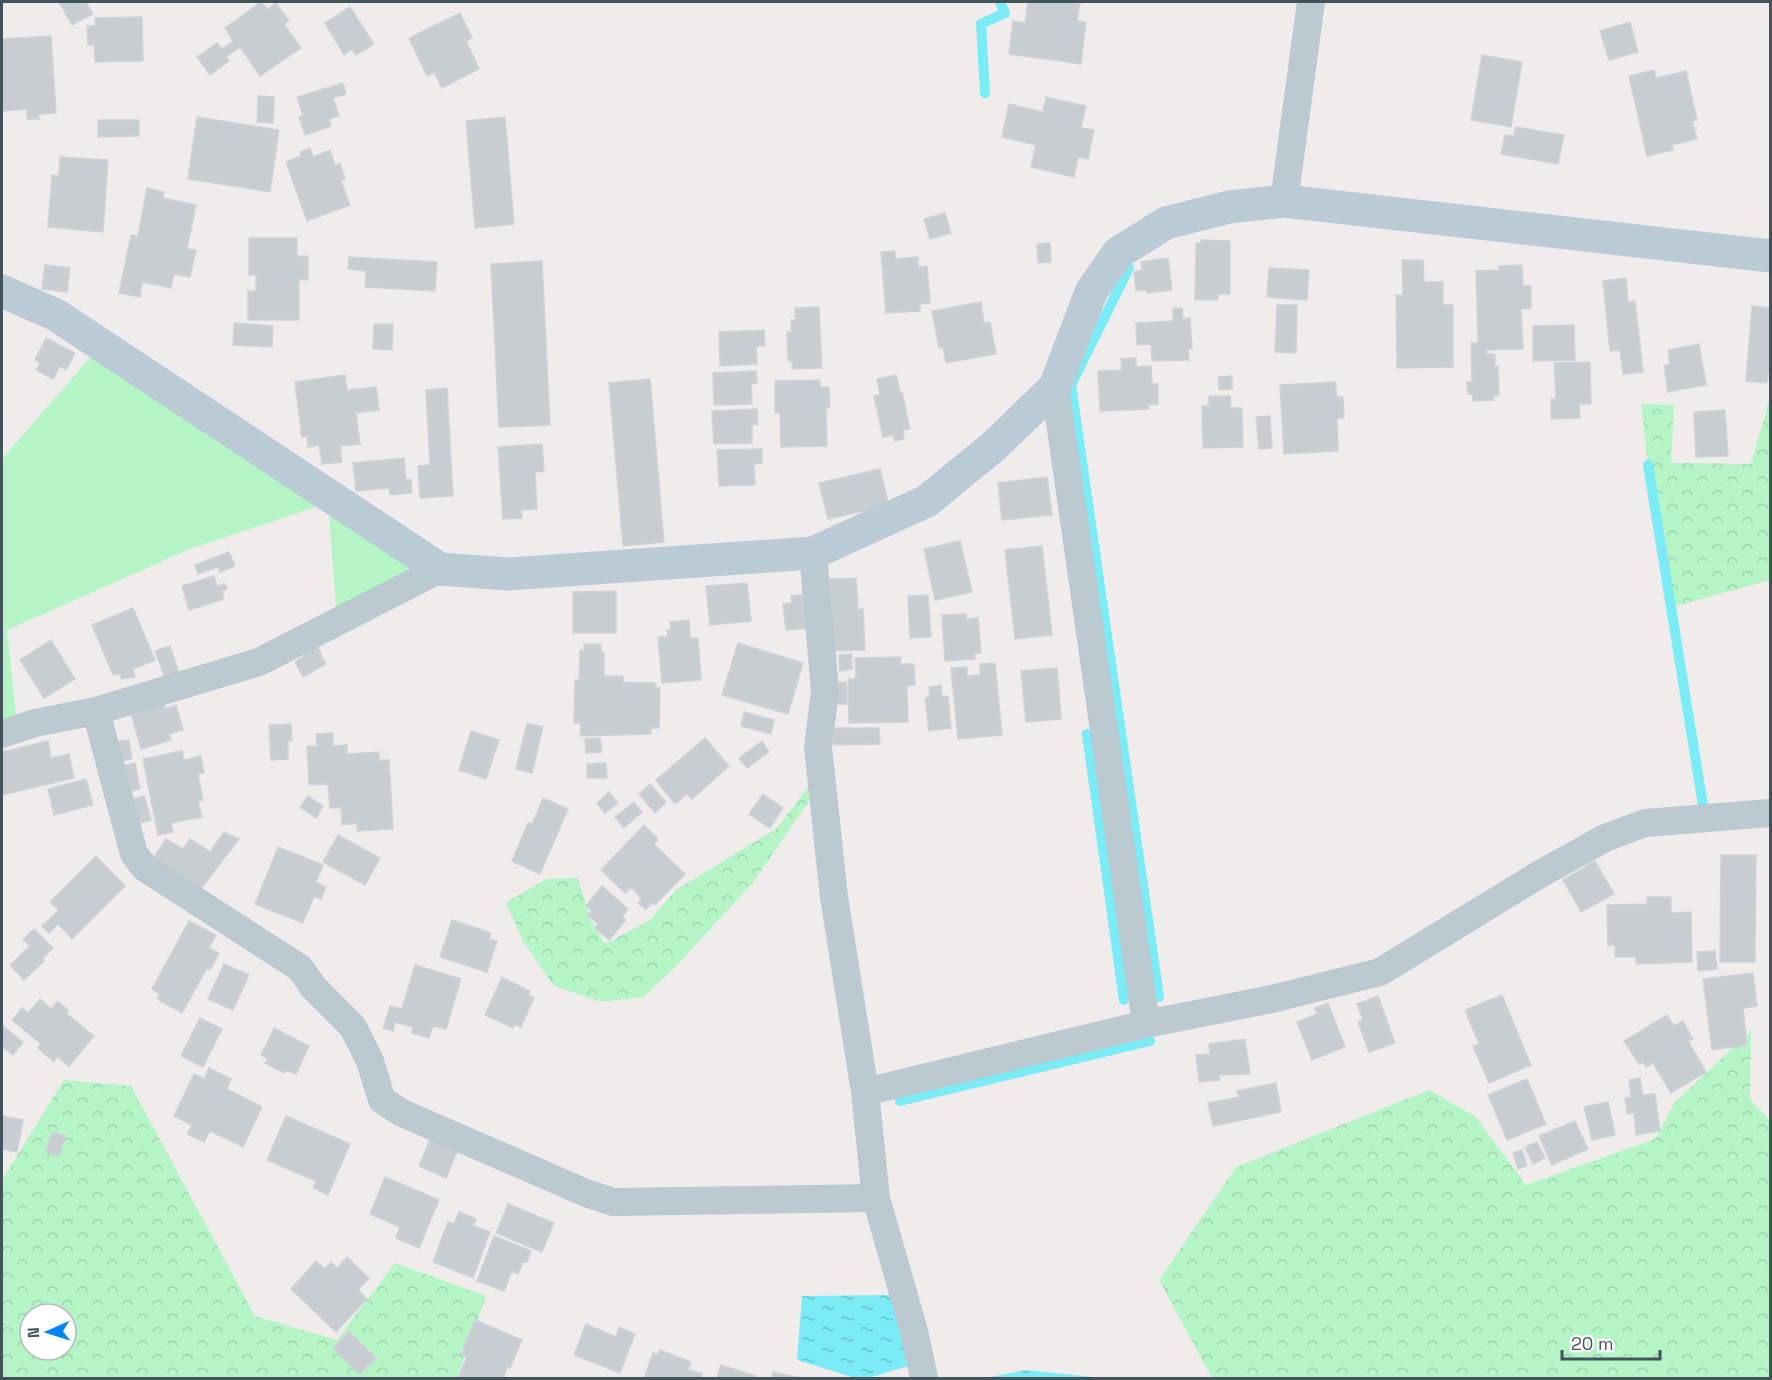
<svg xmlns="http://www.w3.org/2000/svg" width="1772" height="1380" viewBox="0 0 1772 1380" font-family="'Space Grotesk',sans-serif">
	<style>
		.grass { fill: #b4f4c5 }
		.forest { fill: url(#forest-crowns); fill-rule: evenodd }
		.water { fill: url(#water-ripples) }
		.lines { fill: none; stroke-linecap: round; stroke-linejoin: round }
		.stream { stroke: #7bebf6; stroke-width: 10 }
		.building { fill: #c8cdd2; stroke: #cfd3d9; stroke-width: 1.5 }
		.street { stroke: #bbc9d1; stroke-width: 28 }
		.secondary { stroke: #bacbd6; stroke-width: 33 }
	</style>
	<defs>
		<pattern id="forest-crowns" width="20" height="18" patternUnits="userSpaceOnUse" patternTransform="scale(1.5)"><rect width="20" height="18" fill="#b4f4c5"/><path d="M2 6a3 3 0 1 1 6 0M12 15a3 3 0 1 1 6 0" fill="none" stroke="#9cd3ac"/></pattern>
		<pattern id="water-ripples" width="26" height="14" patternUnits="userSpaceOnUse" patternTransform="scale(1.5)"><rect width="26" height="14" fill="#7bebf6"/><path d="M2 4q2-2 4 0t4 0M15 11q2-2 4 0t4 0" fill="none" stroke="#66c1ca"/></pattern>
	</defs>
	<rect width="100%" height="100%" fill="#f0ecec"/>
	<!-- grass -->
	<path class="grass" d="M94,353L319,506L190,549L7,630L16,715L2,720V459Z
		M329,514L407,558L408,582L337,618Z"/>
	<!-- forest -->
	<path class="forest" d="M1770,398V580L1672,607L1648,465L1641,404L1674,405L1671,463L1751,464Z
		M812,782L813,795L752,884L674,968L643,997L601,1002L554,986L524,943L506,903L546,879L578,878L590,919L605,944L650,920L676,890L776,829Z
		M1751,1031L1750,1099L1770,1121V1378H1212L1159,1280L1236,1167L1429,1090L1476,1117L1526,1185L1655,1139L1675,1102Z
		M64,1080L131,1086L255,1316L337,1340L395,1263L486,1296L457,1378H2V1180ZM30,1314H66V1350H30Z"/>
	<!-- water -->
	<path class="water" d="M893,1295L912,1365L868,1378H855L797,1360L802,1296Z
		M1026,1370L1102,1378H985Z"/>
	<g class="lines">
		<!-- stream -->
		<path class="stream" d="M985,93L981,24L1005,13L1000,2
			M1129,268L1071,385L1159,997
			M1648,465L1703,805
			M1087,734L1124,1000
			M900,1101L1150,1041"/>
	</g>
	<!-- building -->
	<path class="building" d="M59,2H86L93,14L72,25Z
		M261,2L268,9L276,3L289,21L284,24L301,48L260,76L240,47L226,57L229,61L210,75L197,57L217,43L222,49L233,41L225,28Z
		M1028,2H1080L1077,21L1086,22L1081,64L1009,54L1013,21L1025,23Z
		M350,7L374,44L356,55L352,49L344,55L325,23Z
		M460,13L472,38L466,41L479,69L442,88L434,72L427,76L409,38Z
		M142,17L143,61L95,62L94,45H88L87,26H95V18Z
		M1630,22L1638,52L1609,60L1600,31Z
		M51,36L56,113L39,114V119H27V109L2,111V39Z
		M1482,55L1522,62L1511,127L1471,120Z
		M1654,70L1656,78L1686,71L1697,120L1692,121L1697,139L1672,145L1673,150L1647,156L1629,76Z
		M343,83L346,94L333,98L339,116L329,119L331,126L305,135L299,117L303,116L297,97Z
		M258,96L274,97L273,123L257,122Z
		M1046,97L1086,106L1081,128L1094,130L1088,159L1078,157L1074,177L1031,167L1036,145L1002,137L1009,104L1043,112Z
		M197,117L279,130L270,192L188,179Z
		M505,117L514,224L475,228L466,121Z
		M98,120H139V136L98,137Z
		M1516,127L1564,135L1558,164L1501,154L1505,135L1514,136Z
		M310,148L313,157L330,150L335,165L340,163L345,179L341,181L350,205L307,221L286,162L301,156L300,152Z
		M60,157L108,160L103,232L48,227L52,175L59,176Z
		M147,188L164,192L163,198L196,205L187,249L196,250L190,277L174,274L171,288L142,282L140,297L119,293L131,235L138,236Z
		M945,213L951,233L930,239L924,219Z
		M249,238H297V256H308V280H299V320H248V291H256V275H249Z
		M1201,240L1230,241V294H1218V300H1195L1196,243H1201Z
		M1050,243L1051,262L1038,263L1037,244Z
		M895,251V259L918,257V267L927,266L930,303L920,304V311L886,313L881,252Z
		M349,257L437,262L435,291L365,287L366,271L348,269Z
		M1168,258L1172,290L1147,293L1146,290L1136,291L1134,272L1142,270L1141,262Z
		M1402,260H1423L1424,282H1443V305H1453V367L1397,368L1396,295H1403Z
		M542,261L550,425L499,427L491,264Z
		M45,265L70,268L67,292L42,289Z
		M1522,265L1523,286H1531V308L1521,309L1523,349L1486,350V354H1495V367L1498,366L1499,395L1493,396L1494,400L1473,401L1472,394H1468L1467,382H1472L1471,343H1478L1476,271L1499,270V266Z
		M1269,268L1309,270L1307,300L1267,297Z
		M1626,278L1628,302L1635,301L1643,372L1623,374L1620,350L1610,351L1603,281Z
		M981,302L984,323L990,322L996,354L946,363L943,348H939L932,311Z
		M1277,305H1297L1296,353L1275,352Z
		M1752,306L1770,308V374H1768L1767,383L1746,381Z
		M819,307L822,368L792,369V361H788L787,332H792L791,320H796L795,308Z
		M1173,308H1182L1183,319L1190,318L1192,349H1188L1189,360L1152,361L1151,344L1137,345L1136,323L1173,321Z
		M234,323L273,326L272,347L233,345Z
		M374,324H393L392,350L373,349Z
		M1574,325L1575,360L1533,361V326Z
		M764,330L765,346H756L757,364L720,366L719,332Z
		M46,338L75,353L66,370L60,366L53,379L36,370L40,363L35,360Z
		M1699,344L1706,385L1668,392L1664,366L1670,364L1668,350Z
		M1136,358V367L1151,366L1152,384H1158V404L1148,405L1149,409L1100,411L1098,371L1122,370L1121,359Z
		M1590,362L1591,404H1579L1580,418L1551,419V399H1556L1554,363Z
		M756,371L757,383L751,384L752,404L714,405L713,373Z
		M345,375L347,390L376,387L379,410L356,413L360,444L340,446L342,462L322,464L319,445L308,447L307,436L302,437L295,382Z
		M896,375L900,392H902L910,429L903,430L904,439L895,441L893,435L883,437L874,396L880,395L877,379Z
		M1232,376V389L1219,390L1218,377Z
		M650,379L664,542L623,546L609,383Z
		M820,380V387H829L830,408L826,407L827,446L781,447L780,413H775V381Z
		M1335,382L1337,397H1343L1344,418L1337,419L1338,451L1284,454L1280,385Z
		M447,388L453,496L420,498L418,466L430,465L426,390Z
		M1209,396H1230L1231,408H1242L1243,447L1203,448L1202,406H1209Z
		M757,409L758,424L752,425V443L714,444L712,411Z
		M1725,410L1728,456L1696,457L1694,412Z
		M1270,416L1272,448L1259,449L1256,417Z
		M542,444L544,471L535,472L537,509L521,510L522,518L503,519L498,447Z
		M762,449V463L754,464L755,485L719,486L717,450Z
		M404,458L406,480L411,479L412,493L390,495L389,488L356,491L353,463Z
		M880,469L889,505L828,519L819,483Z
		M1047,477L1052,515L1002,520L998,483Z
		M960,541L972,592L935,600L924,549Z
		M1042,546L1052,635L1015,639L1005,550Z
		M229,552L235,566L220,572L218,567L198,574L195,565Z
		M214,576L217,586L226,584L227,589L222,591L224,599L189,610L182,586Z
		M856,578L858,610L863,609L865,650L834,651L830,579Z
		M747,583L751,621L710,625L706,586Z
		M616,591V633H573V592Z
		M802,595L803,603L808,602L811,628L786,630L783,604L792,603L791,596Z
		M928,595L931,637L910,638L908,596Z
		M133,608L155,660L133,669L135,677L121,679V674L113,675L92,625Z
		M966,614V619L978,618L981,653L974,654L975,659L945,661L942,615Z
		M689,620L690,638H698L701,680L662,683L658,637H668L667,630H671L670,622Z
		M51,640L75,679L44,698L20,660Z
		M738,643L803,663L788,714L722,695Z
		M316,644L326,664L303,677L295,662L305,656L303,651Z
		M584,644H601V651L604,653V676H623V682L656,683L655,688H660L659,728H651V734L580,736L581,723H574L575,680H579L580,650L584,651Z
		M170,646L179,673L165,678L155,651Z
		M852,654V669L840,671L839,655Z
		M901,657L900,664H914L915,685L907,686L908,722L849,723L848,679H856L855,658Z
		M995,663L1002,735L958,739L951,668L967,667V676L980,675V664Z
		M1057,668L1061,719L1026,722L1021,671Z
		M846,682L847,704H834V683Z
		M941,685L942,697L948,696L951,728L929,731L925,698L930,697L929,687Z
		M164,705L165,709L176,705L183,730L169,734L171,740L141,749L131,714Z
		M744,712L774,720L771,734L741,726Z
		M527,723L543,727L532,773L516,769Z
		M291,724L292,741H288V759L271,760L269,725Z
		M833,728H879L880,744L834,745Z
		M471,731L499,740L486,779L459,770Z
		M333,733V746L347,745V754L379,752V760H389L393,829L357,831V823L342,825L341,808H330L328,784L309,785L307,746H317L316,734Z
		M600,738L602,752L586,753L585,739Z
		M705,738L729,766L692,799L687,794L675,804L656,780Z
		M129,740L132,759L122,761L119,741Z
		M48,741L51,758L69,754L74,778L2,795V752Z
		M762,741L769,752L747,768L739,758Z
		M182,751L184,760L201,756L204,773L198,774L203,800L198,801L202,817L171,823L173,832L158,835L143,759Z
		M135,763L140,789L130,791L124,765Z
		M606,763L607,778H587V764Z
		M86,779L93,805L54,815L48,789Z
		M650,784L666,802L655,813L639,794Z
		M609,792L618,803L605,813L597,803Z
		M763,794L783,808L770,828L749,814Z
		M144,796L151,820L139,823L134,799Z
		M308,796L323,806L316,818L300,807Z
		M543,798L568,809L540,874L512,861L528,823L532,824Z
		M634,802L642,812L624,828L615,817Z
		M644,825L658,839L654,844L685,874L656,904H651L646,910L638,903L642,899L631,887L625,893L601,870Z
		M224,832L239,839L200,890L154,857L166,839L183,849L190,839L210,852Z
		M338,835L380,858L365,885L323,862Z
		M278,847L323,865L316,882L326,887L321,899L314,896L303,923L255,904Z
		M1721,855H1756L1755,962H1720Z
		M96,856L125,886L72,939L58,924L49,933L42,926L59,910L50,902Z
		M1595,861L1614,894L1581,912L1563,880Z
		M602,886L628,909L622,917L626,920L609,940L595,928L598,924L588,915L592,911L586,906Z
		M1647,897H1671V913L1691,912L1692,962L1636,964V957H1615V945L1608,946L1607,905L1647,904Z
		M452,920L491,933L489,939L497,941L487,972L440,957Z
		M189,921L216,935L209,948L219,953L210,970L207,968L182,1013L157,999L160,994L152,989Z
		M34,929L53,948L43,958L44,961L24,980L10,965L30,946L23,939Z
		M1715,951L1717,969L1698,971L1697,952Z
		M224,964L249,975L233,1010L208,999Z
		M415,965L461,979L446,1029L433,1026L429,1038L412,1033L413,1027L395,1022L393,1031L383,1028L390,1006L402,1009Z
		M1753,973L1757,1006L1743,1008L1747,1045L1712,1050L1703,979Z
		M502,977L530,991L528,995L534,998L521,1027L514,1024L513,1028L485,1015Z
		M1502,995L1531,1065L1489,1083L1473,1046L1479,1044L1465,1010Z
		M1378,996L1395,1043L1369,1052L1358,1022L1363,1020L1357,1004Z
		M40,999L51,1009L58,1001L68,1010L66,1013L94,1036L69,1066L57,1056L54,1062L38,1048L41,1044L12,1020L22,1008L28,1013Z
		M1328,1003L1345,1047L1312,1060L1297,1022L1317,1014L1315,1008Z
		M1667,1015L1674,1026L1683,1021L1693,1039L1688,1041L1706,1072L1671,1093L1653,1063L1646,1067L1643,1062L1639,1064L1624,1041Z
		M200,1018L222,1029L203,1067L181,1056Z
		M2,1025L23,1042L13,1055L2,1046Z
		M274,1028L309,1046L296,1074L287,1070L284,1073L265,1063L268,1059L261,1055Z
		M1245,1039L1250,1074L1219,1075L1220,1080L1199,1082L1196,1055L1210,1054L1209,1044Z
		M209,1068L231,1079L227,1089L262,1107L243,1147L210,1131L204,1142L187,1134L192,1125L174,1116L194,1074L204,1079Z
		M1640,1078L1643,1095L1655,1094L1660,1131L1636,1135L1634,1113L1627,1114L1625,1098L1631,1097L1629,1080Z
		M1527,1079L1546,1124L1507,1140L1488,1095Z
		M1276,1083L1281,1112L1213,1126L1208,1103L1239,1097L1237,1091Z
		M1608,1102L1615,1135L1592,1140L1584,1107Z
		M2,1116L23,1120L17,1152L2,1149Z
		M286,1116L350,1144L328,1195L313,1188L316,1181L267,1160Z
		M1575,1121L1588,1149L1552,1165L1539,1136Z
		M52,1132L65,1135L59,1156L46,1152Z
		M430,1140L457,1152L446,1178L419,1166Z
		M1537,1142L1545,1158L1533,1164L1525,1147Z
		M1522,1150L1527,1166L1518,1169L1513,1153Z
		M385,1177L439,1200L419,1248L396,1238L400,1227L370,1214Z
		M508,1204L554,1223L542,1252L496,1233Z
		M459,1212L476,1219L473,1226L490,1232L473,1278L433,1262L448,1222L454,1224Z
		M494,1236L531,1251L527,1262H523L518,1274L512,1271L504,1291L477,1281Z
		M347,1257L369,1278L358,1290L367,1299L336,1332L291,1289L316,1261L325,1269L331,1262L337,1268Z
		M475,1320L522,1340L510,1368L507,1367L504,1377L506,1378H458L467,1357L461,1355Z
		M586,1324L616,1337L619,1327L635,1334L620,1373L574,1355Z
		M349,1331L376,1358L360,1374L333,1348Z
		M660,1350L691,1362L688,1369L702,1374L701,1378H644L653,1353L658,1355Z
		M721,1365L756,1376L755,1378H717Z
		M773,1372L802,1378H772Z"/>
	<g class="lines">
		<!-- street -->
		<path class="street" d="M1284,201L1311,2
			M1055,387L1146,1024
			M813,553L825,691L818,747L834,897L865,1092L876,1198L914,1331L924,1378
			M96,711L134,854L145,868L300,968L314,988L353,1027L370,1061L382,1100L402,1113L586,1193L613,1202L876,1198
			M2,734L35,723L96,711L259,662L440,569
			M865,1092L1146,1024L1272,999L1380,972L1540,874L1605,838L1645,823L1770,813"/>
		<!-- secondary -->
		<path class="secondary" d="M2,291L56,315L440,569L507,574L813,553L927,501L994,446L1055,387L1091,292L1118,253L1166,223L1229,207L1284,201L1770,256"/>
	</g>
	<!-- border -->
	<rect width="1772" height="1380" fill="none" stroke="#43535c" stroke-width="6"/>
	<!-- north arrow -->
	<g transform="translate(48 1332) rotate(267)"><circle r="28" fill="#ffffff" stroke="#b4babe" stroke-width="1.5"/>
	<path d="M0-4.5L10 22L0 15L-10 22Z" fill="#0386f3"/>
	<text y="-9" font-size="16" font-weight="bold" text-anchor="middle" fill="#43535c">N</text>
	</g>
	<!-- scale -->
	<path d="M1562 1350v9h98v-9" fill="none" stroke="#43535c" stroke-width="3"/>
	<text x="1571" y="1350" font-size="18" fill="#43535c" stroke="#ffffff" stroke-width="4.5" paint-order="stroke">20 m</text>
</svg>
